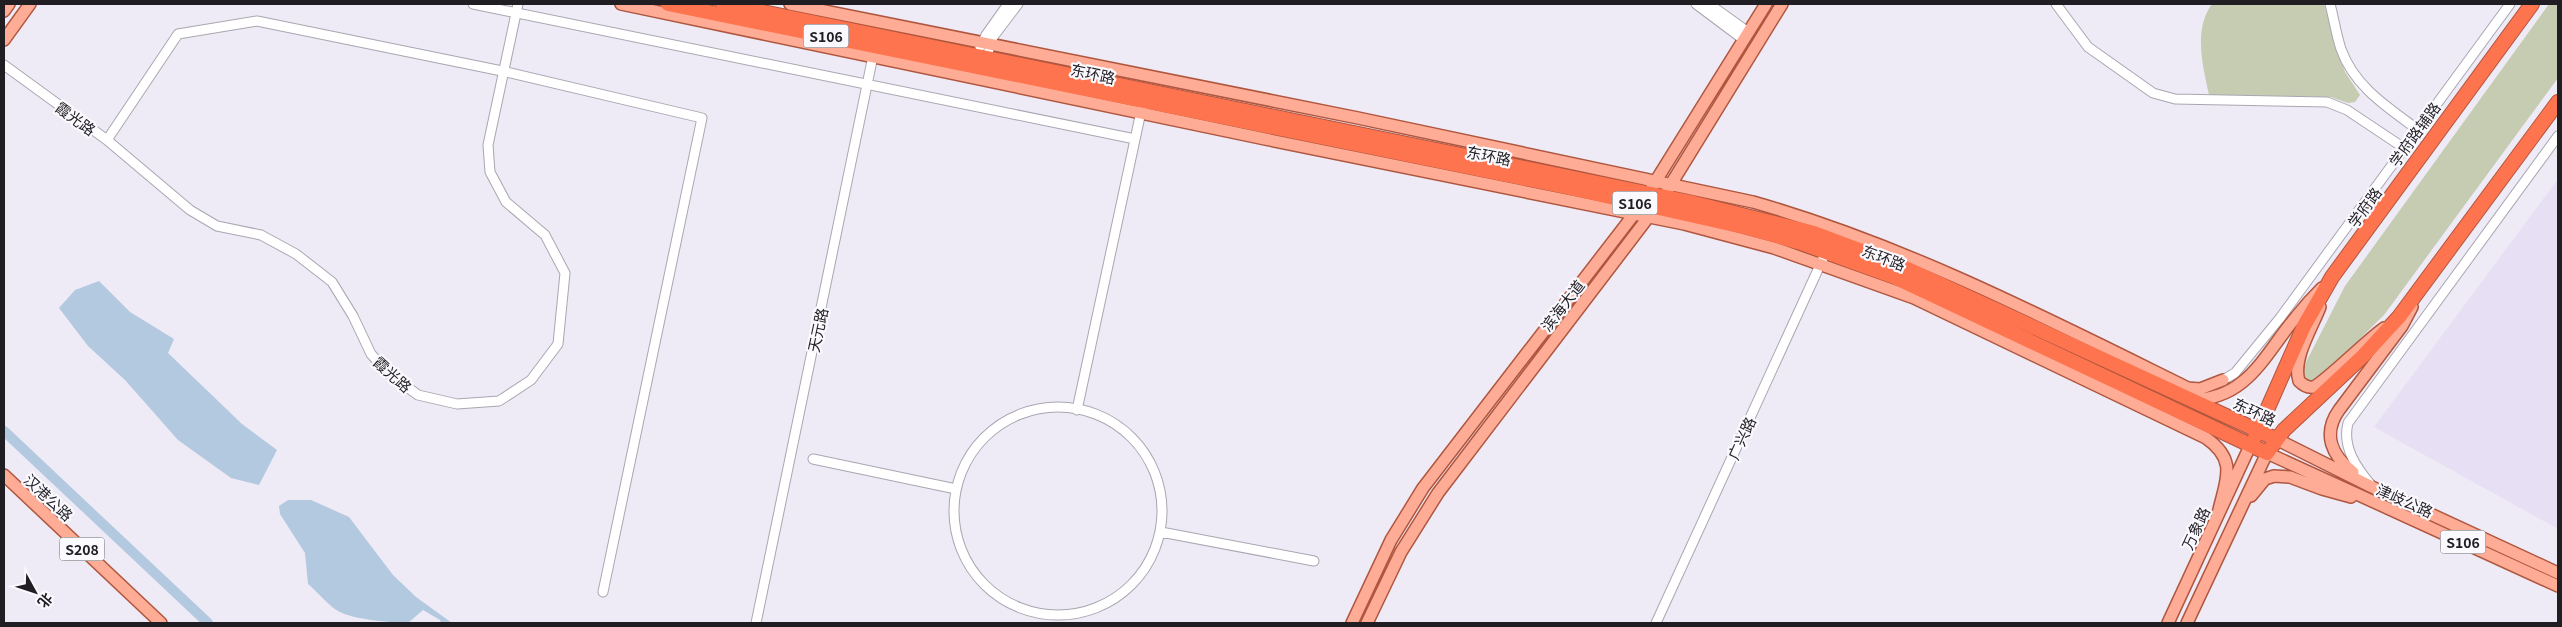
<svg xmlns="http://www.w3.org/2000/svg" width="2562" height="627" viewBox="0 0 2562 627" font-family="Georgia,'Noto Sans SC',serif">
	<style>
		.built { fill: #e7e0f4 }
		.green { fill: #c5ccb2 }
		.water { fill: #b3c9e0 }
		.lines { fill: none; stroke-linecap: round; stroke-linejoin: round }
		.canal { stroke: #b3c9e0; stroke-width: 10 }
		.minor-casing { stroke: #aaa6b1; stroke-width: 11 }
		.major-casing { stroke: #b0563f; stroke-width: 14 }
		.highway-casing { stroke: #b0563f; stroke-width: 16 }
		.minor { stroke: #fff; stroke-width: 9 }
		.major { stroke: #feac95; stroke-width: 11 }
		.highway { stroke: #fd744e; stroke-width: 14 }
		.labels { text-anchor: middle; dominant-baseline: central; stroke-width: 4.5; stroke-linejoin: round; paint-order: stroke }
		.shield { fill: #faf9fe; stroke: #616065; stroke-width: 1 }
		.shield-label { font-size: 14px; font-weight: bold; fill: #201e23 }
		.street-label { font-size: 15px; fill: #201e23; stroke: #faf9fe }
	</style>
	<rect width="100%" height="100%" fill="#eeeaf6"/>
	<!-- built -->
	<path class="built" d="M2558,179V529L2374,427Z"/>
	<!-- green -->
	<path class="green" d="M2212,4H2324L2345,72L2360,95L2355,102L2348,103L2331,97L2209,95C2203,66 2193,30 2212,4Z
		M2549,4H2558V78L2384,315L2318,380L2307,381L2304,378L2302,370L2345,286Z"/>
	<!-- water -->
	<path class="water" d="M99,281L130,312L174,339L168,353L242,424L277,450L259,485L231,478L178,440L125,380L88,346L59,308L75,290Z
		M288,500H311L349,517L393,575L416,597L452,623H441L440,620L423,610L408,623C393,623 352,619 340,612C328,606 318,592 308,584L305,553L280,514L279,506Z"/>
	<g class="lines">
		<!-- canal -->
		<path class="canal" d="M4,431L208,623"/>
		<!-- minor casing -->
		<g class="minor-casing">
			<path id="minor" d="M473,4L1135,139
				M1696,4L1744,40
				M1709,4L1748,32
				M2056,4L2088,47L2153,93L2175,99L2327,102L2347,110L2404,148
				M2330,4C2334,19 2336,34 2341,49C2354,86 2387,107 2417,129
				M980,47L986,35L1008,4
				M985,62L993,37L1018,4
				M4,65L107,140L190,210L217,226L261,235L296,254L332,282L353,316L371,354L388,373L418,395L457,404L499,401L531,380L558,344L565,273L545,235L506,202L490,172L488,145L518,4
				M107,140L178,34L257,21L502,71L702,118L603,592
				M2223,380L2235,373L2280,318L2510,4
				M954 511a104 104 0 1 1 208 0a104 104 0 1 1-208 0Z
				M1077,410L1142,107
				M813,459L956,489
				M2371,485C2356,467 2342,447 2348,423L2558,136
				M1161,532L1314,561
				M756,623L874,51
				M1656,623L1826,252"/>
		</g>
		<!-- major casing -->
		<g class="major-casing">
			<path id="major" d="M621,4L1265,139L1684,224L1774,248L1914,298L2206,438C2239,461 2225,481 2218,514
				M790,4L1358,118L1753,202C1907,246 2046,318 2188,388L2200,389L2223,380
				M4,11L9,4
				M4,40L30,4
				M1652,187L1766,4
				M1668,189L1782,4
				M2320,307C2312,328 2292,359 2299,381C2303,385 2307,388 2313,387C2323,384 2369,338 2384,328
				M2191,400C2248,399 2264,355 2296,317C2304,307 2313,297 2322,288
				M2276,439L2372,487L2558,573
				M2353,472C2332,456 2322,434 2339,410L2402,326L2412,307
				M4,475L161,623
				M2251,496L2265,479L2274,476L2290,477L2322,489L2351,497
				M1352,623L1391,540L1423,488L1638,209
				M1367,623L1401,552L1438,493L1653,211
				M2168,623L2250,446
				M2187,623L2267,453L2558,586"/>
		</g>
		<!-- highway casing -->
		<g class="highway-casing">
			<path id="highway" d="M668,4L1561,186L1748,228L1801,243L1894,277L2267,453L2284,430L2363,356L2399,317L2558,102
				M723,4L1690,202L1814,233L1899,265L2276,439
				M2255,437L2304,326L2332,277L2532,4"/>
		</g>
		<!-- minor -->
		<use href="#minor" class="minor"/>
		<!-- major -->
		<use href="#major" class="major"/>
		<!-- highway -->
		<use href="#highway" class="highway"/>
	</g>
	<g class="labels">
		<!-- shield labels -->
		<g class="shield">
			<rect x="803.5" y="24.5" width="45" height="23" rx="4"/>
			<rect x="1612.5" y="191.5" width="45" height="23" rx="4"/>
			<rect x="2440.5" y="530.5" width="45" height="23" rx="4"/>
			<rect x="59.5" y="537.5" width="45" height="23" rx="4"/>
		</g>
		<g class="shield-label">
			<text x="826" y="36">S106</text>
			<text x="1635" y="203">S106</text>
			<text x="2463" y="542">S106</text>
			<text x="82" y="549">S208</text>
		</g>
		<!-- street labels -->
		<g class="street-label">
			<text transform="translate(1093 73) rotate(12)">东环路</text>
			<text transform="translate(76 118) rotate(36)">霞光路</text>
			<text transform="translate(2414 134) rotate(-54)">学府路辅路</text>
			<text transform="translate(1489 155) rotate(11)">东环路</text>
			<text transform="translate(2364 207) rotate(-54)">学府路</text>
			<text transform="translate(1884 257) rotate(21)">东环路</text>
			<text transform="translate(1562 305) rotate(-52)">滨海大道</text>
			<text transform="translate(817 330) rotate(-78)">天元路</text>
			<text transform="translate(393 374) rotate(42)">霞光路</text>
			<text transform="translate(2255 411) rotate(25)">东环路</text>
			<text transform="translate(1741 438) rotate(-65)">广兴路</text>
			<text transform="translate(49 497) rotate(43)">汉港公路</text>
			<text transform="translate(2405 500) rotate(24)">津歧公路</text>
			<text transform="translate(2195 528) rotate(-65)">万象路</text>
		</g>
	</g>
	<!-- border -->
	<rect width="2562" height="627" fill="none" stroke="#201e23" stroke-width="10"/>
	<!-- north arrow -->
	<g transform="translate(35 592) rotate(130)" stroke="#faf9fe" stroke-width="4" paint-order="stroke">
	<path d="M0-4L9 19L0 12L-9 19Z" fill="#201e23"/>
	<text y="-8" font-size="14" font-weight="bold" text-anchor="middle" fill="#201e23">北</text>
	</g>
</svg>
